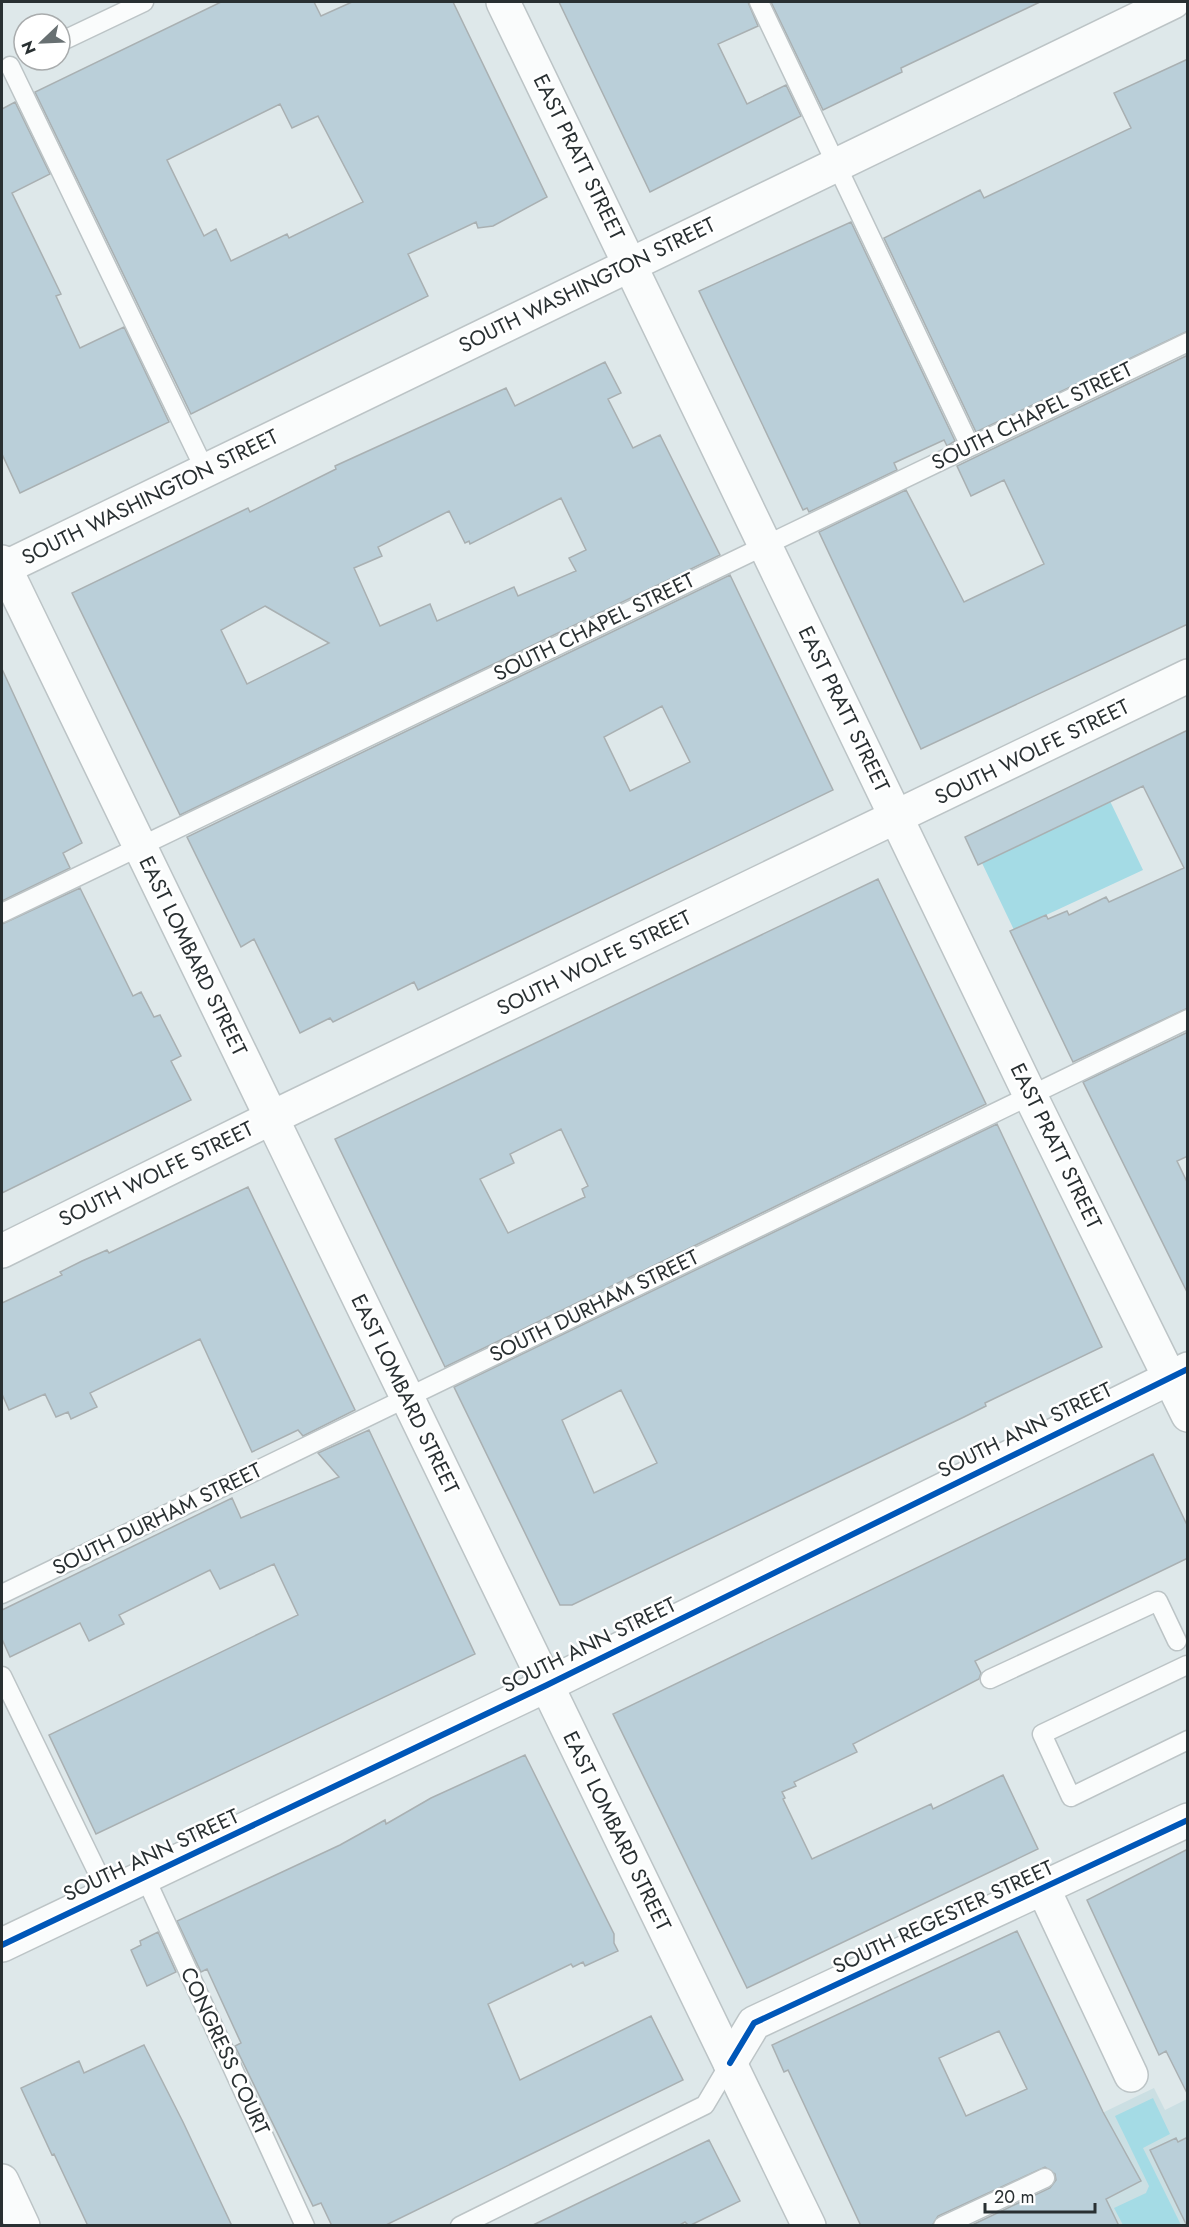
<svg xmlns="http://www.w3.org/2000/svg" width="1189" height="2227" viewBox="0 0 1189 2227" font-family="Jost,sans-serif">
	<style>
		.built { fill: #cbdfe3 }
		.green { fill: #a4dbe5 }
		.building { fill: #bacfd9; stroke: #a9b0b2; stroke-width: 1.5; fill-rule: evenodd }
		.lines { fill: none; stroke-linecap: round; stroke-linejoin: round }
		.service-casing { stroke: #bcc4c6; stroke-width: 21 }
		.minor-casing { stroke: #bcc4c6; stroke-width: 36 }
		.secondary-casing { stroke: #bcc4c6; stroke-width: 36 }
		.primary-casing { stroke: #bcc4c6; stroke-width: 36 }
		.service { stroke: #fafcfc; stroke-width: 18 }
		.minor { stroke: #fafcfc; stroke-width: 33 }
		.secondary { stroke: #fafcfc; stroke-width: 33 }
		.primary { stroke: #fafcfc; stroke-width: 33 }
		.cycleway-casing { stroke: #fff; stroke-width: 10 }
		.cycleway { stroke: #0057b8; stroke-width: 6 }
		.labels { text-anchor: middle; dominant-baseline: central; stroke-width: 5; stroke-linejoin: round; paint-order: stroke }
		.street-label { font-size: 21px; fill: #293032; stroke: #fff }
	</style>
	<rect width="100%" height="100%" fill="#dee8ea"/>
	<!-- built -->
	<path class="built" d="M1154,2088L1165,2110L1187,2099V2225L973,2226L1063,2181L1044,2141Z"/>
	<!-- green -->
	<path class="green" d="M1110,801L1143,870L1014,930L982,863Z
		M1153,2098L1170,2134L1143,2148L1181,2225H1123L1114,2208L1146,2193L1149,2186L1115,2116Z"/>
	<!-- building -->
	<path class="building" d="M221,2H314L321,16L352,2H453L547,197L493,226L478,228L476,222L408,254L428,296L191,414L35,92ZM280,104L292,128L318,116L363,202L289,238L287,234L231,261L216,229L204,236L167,160Z
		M559,2H748L758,26L718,44L747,104L786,85L801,116L650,192Z
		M771,2H1040L901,68L902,72L823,110Z
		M1188,59V331L976,432L884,238L980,190L984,198L1131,128L1114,93Z
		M15,102L50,174L12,193L61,294L56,296L80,348L124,327L169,422L20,493L2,454V109Z
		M851,222L955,441L947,446L944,440L894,463L897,470L809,512L807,508L803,510L699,291Z
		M1188,355V624L921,749L819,532L906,490L964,602L1044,564L1004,480L971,496L957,466Z
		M605,362L621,393L608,399L633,448L660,435L720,555L180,815L72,593L248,508L250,512L336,469L335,466L506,388L515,406ZM561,498L586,550L569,558L576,571L518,596L514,587L437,621L430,604L380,626L354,568L382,556L378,547L449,511L465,543L469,541L470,544ZM265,606L329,643L247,684L221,630Z
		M730,575L833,790L418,990L414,982L333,1022L330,1018L300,1033L254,939L241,947L187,837ZM662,706L690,762L630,791L604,737Z
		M2,669L82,843L63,853L70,868L2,901Z
		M1188,730V1008L1073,1062L1010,931L1046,915L1048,919L1067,911L1069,915L1106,897L1109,902L1184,868L1143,786L978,865L965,837Z
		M878,879L986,1104L445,1367L335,1139ZM561,1129L588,1186L582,1189L585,1197L508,1233L480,1179L514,1163L510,1154Z
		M80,888L133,996L141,992L154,1017L160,1015L181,1056L171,1061L191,1100L2,1193V924Z
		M1188,1032V1156L1177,1161L1188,1184V1294L1083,1082Z
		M997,1124L1102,1347L985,1403L986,1406L964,1417L572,1605H560L454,1387ZM621,1390L657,1463L594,1493L562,1420Z
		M248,1187L355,1410L303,1436L298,1430L252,1452L200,1339L90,1393L97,1407L71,1419L68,1412L56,1417L45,1394L9,1410L2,1394V1303L62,1275L60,1272L82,1261L107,1250L109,1253Z
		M369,1430L475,1654L96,1834L49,1735L298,1615L274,1564L220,1589L210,1570L119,1615L124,1624L89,1641L80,1623L10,1657L2,1639V1610L232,1498L241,1518L339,1477L318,1453Z
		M1153,1454L1188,1527V1558L975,1661L981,1673L979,1679L853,1744L857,1752L794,1782L796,1786L782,1792L785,1798L783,1799L812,1859L931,1804L933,1809L1003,1775L1038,1849L747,1988L613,1714Z
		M525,1755L614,1934V1943L618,1951L585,1966L583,1962L573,1967L571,1964L488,2004L520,2080L651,2016L683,2080L384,2226H332L321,2203L313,2206L235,2046L241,2043L207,1969L201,1972L177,1921L340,1845L385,1820L386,1824L431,1798Z
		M1188,1849V2095L1166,2051L1159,2055L1087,1900Z
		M1017,1931L1103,2112L1141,2181L1106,2199L1119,2226H970L1050,2188L1056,2180L1055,2174L1045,2167L938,2216L932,2226H861L788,2070L784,2072L772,2045ZM999,2031L1027,2089L966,2116L939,2058Z
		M158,1932L176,1972L147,1986L131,1950L141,1945L140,1941Z
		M144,2045L183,2122L232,2226H88L54,2154L52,2155L21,2088L79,2061L84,2073Z
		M1188,2137V2226H1187L1150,2150L1176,2138L1178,2142Z
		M709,2140L740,2201L689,2226L685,2222L678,2226H531Z"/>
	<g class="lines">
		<!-- service casing -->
		<g class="service-casing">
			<path id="service" d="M759,2L970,446
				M60,42L144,2
				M10,66L205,470
				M2,913L1188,342
				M2,1594L1188,1019
				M1187,1665L1042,1734L1071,1797L1188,1740
				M2,1676L108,1894
				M990,1679L1158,1601L1177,1641
				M145,1877L305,2226
				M460,2226L705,2105L730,2063
				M943,2226L1045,2178"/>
		</g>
		<!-- minor casing -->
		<g class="minor-casing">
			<path id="minor" d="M1043,1888L1131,2075
				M2,1945L547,1685L1188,1369
				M730,2063L754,2023L1188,1820"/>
		</g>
		<!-- secondary casing -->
		<g class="secondary-casing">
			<path id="secondary" d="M503,2L1030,1095L1188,1415
				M2,562L809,2226
				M2,2181L23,2226"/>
		</g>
		<!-- primary casing -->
		<g class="primary-casing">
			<path id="primary" d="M2,569L1173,2
				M2,1251L271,1118L1188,676"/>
		</g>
		<!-- service -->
		<use href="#service" class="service"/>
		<!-- minor -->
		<use href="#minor" class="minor"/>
		<!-- secondary -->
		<use href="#secondary" class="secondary"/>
		<!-- primary -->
		<use href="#primary" class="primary"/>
		<!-- cycleway casing -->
		<g class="cycleway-casing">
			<path id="cycleway" d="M2,1945L547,1685L1188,1369
				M730,2063L754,2023L1188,1820"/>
		</g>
		<!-- cycleway -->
		<use href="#cycleway" class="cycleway"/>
	</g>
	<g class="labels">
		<!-- street labels -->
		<g class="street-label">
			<text transform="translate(579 157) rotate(64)">EAST PRATT STREET</text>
			<text transform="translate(587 285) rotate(-26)">SOUTH WASHINGTON STREET</text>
			<text transform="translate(1032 416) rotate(-26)">SOUTH CHAPEL STREET</text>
			<text transform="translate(150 497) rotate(-26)">SOUTH WASHINGTON STREET</text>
			<text transform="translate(594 627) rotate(-26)">SOUTH CHAPEL STREET</text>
			<text transform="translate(844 709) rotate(64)">EAST PRATT STREET</text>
			<text transform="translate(1032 752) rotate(-26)">SOUTH WOLFE STREET</text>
			<text transform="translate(193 956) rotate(64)">EAST LOMBARD STREET</text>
			<text transform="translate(594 963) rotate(-26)">SOUTH WOLFE STREET</text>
			<text transform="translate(1056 1146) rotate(64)">EAST PRATT STREET</text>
			<text transform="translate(156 1174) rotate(-26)">SOUTH WOLFE STREET</text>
			<text transform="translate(594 1306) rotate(-26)">SOUTH DURHAM STREET</text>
			<text transform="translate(405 1394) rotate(64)">EAST LOMBARD STREET</text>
			<text transform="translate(1025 1430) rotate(-26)">SOUTH ANN STREET</text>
			<text transform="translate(157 1519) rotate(-26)">SOUTH DURHAM STREET</text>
			<text transform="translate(589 1645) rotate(-26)">SOUTH ANN STREET</text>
			<text transform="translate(617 1831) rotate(64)">EAST LOMBARD STREET</text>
			<text transform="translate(151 1855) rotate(-25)">SOUTH ANN STREET</text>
			<text transform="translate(943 1917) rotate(-25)">SOUTH REGESTER STREET</text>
			<text transform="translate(225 2051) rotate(65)">CONGRESS COURT</text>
		</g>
	</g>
	<!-- border -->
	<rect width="1189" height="2227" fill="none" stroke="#293032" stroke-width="6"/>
	<!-- north arrow -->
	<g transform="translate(42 42) rotate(247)"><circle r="28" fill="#ffffff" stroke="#a9acad" stroke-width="1.5"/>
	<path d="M0-4.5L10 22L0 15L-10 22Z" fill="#687072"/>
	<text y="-9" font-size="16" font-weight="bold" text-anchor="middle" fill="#293032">N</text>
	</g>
	<!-- scale -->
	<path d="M985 2203v9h110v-9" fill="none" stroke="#293032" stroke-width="3"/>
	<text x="994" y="2203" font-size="18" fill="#293032" stroke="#ffffff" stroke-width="4.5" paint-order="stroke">20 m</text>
</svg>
